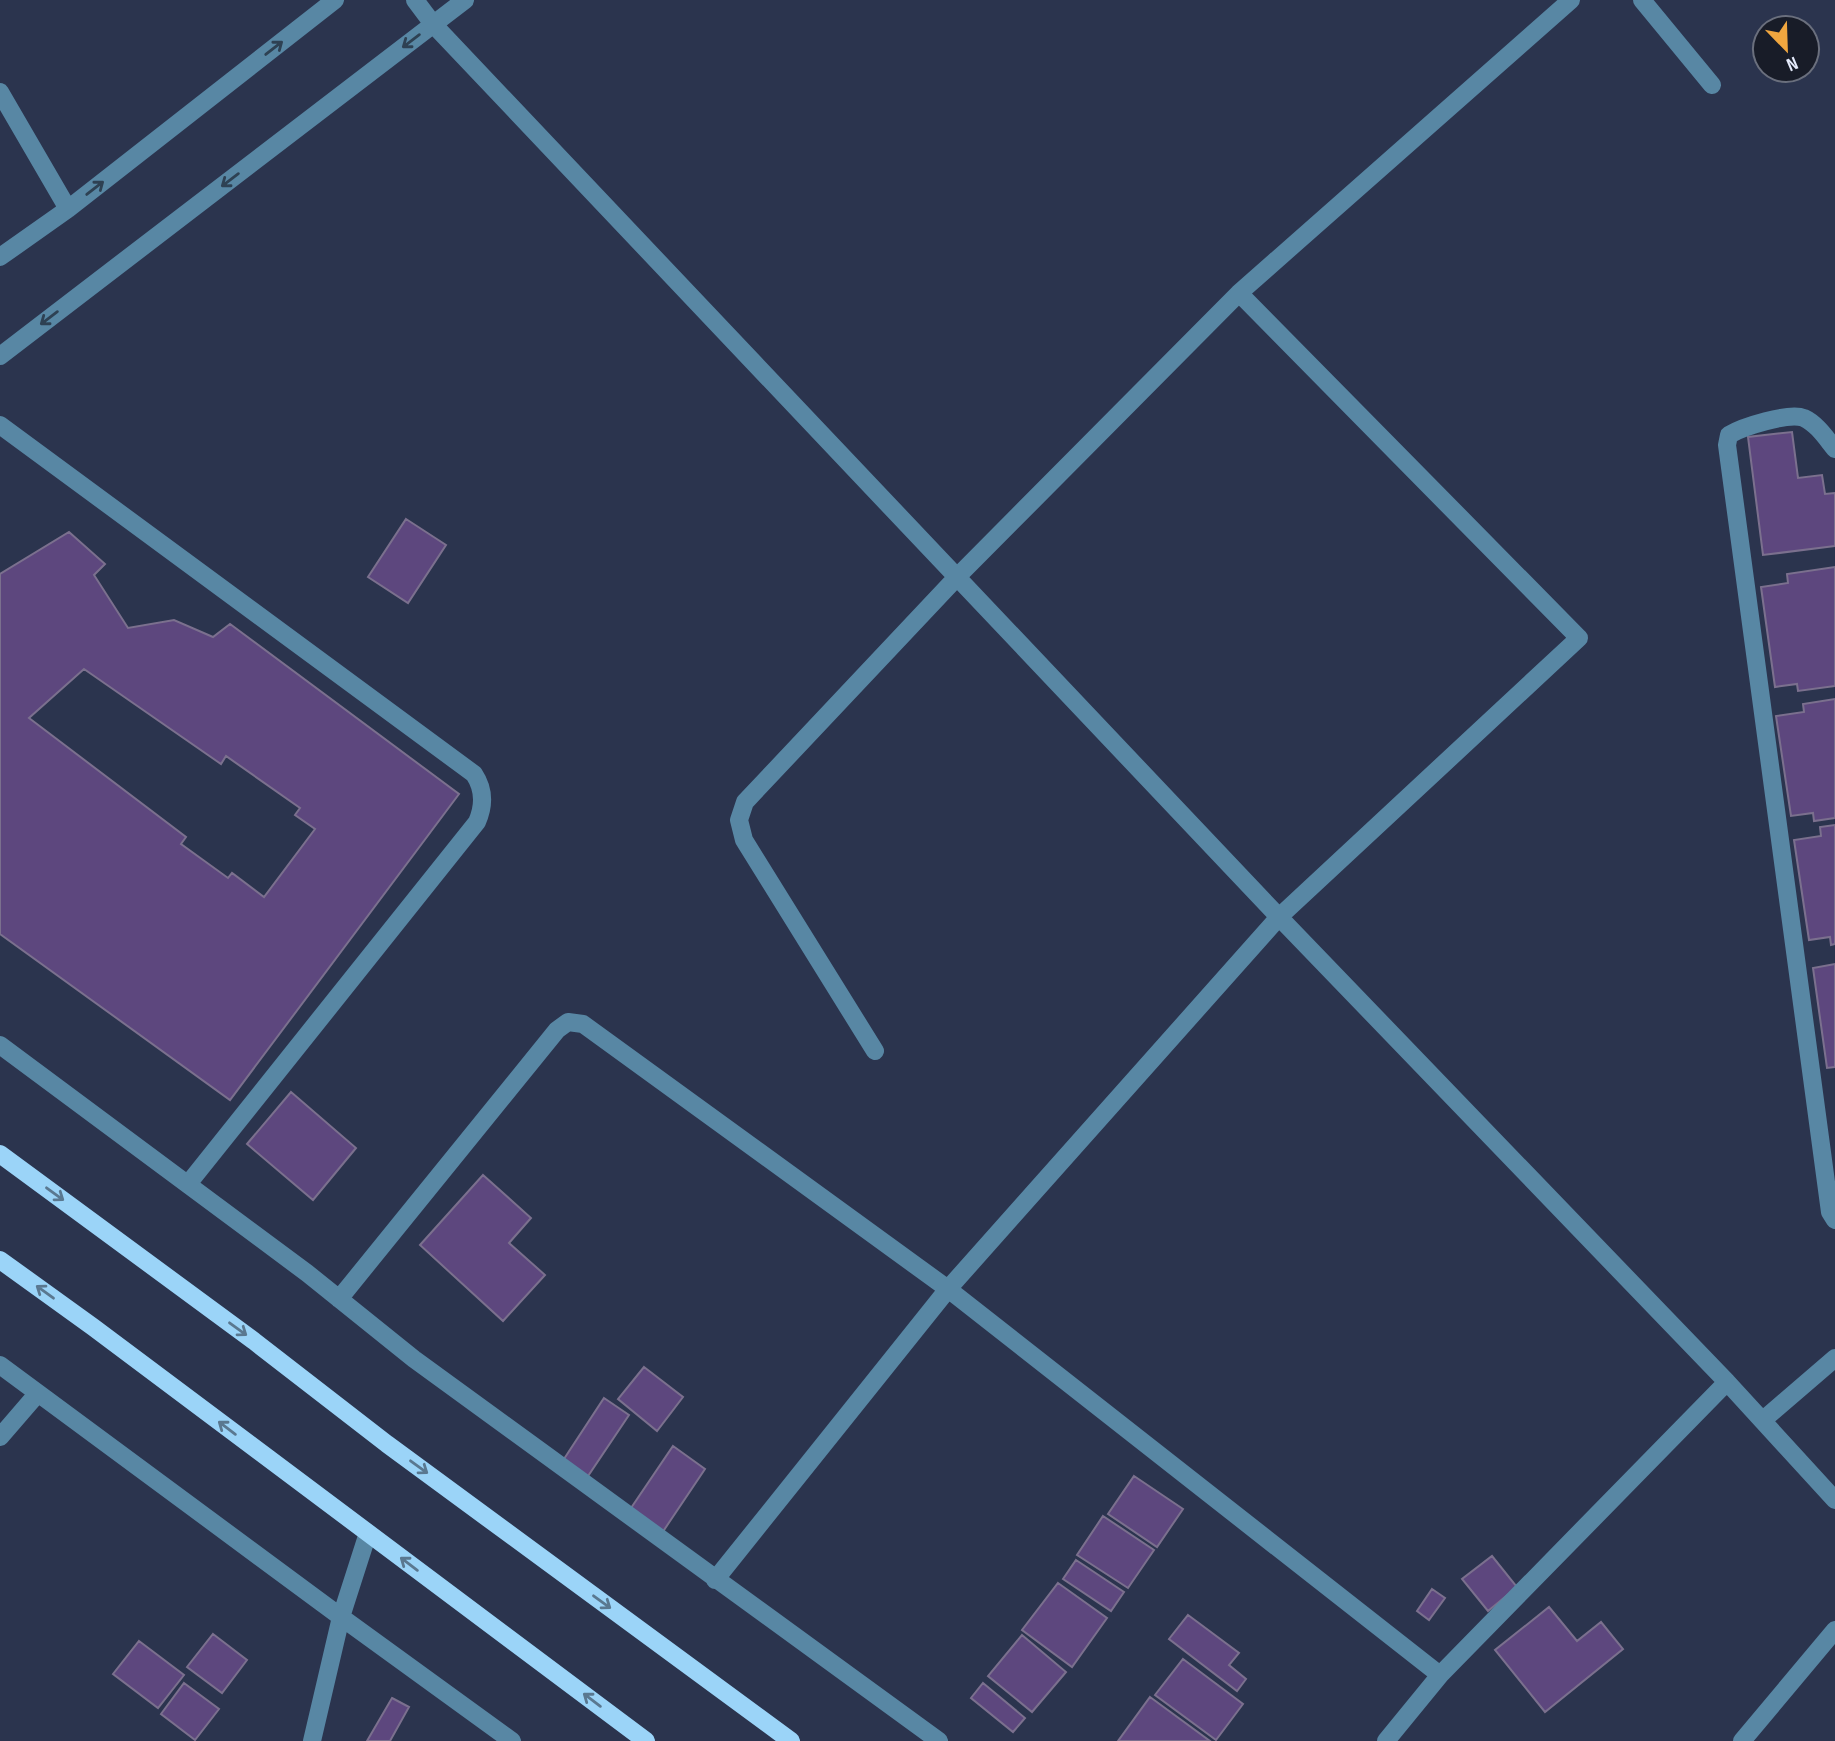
<svg xmlns="http://www.w3.org/2000/svg" width="1835" height="1741" viewBox="0 0 1835 1741" font-family="'Sofia Sans Condensed',sans-serif">
	<style>
		.building { fill: #5d477e; stroke: #7b708e; stroke-width: 2; fill-rule: evenodd }
		.lines { fill: none; stroke-linecap: round; stroke-linejoin: round }
		.minor { stroke: #5887a4; stroke-width: 18 }
		.major { stroke: #9bd4f8; stroke-width: 18 }
		.oneway { stroke: #2e4153 }
		.oneway2 { stroke: #5a7890 }
	</style>
	<rect width="100%" height="100%" fill="#2b344e"/>
	<!-- building -->
	<path class="building" d="M1792,432L1798,478L1822,475L1825,494L1835,493V546L1763,555L1748,437Z
		M406,519L446,545L408,603L368,577Z
		M69,532L105,564L94,575L128,628L174,620L213,637L230,624L459,794L230,1100L0,934V574ZM84,669L221,764L226,756L300,808L295,815L315,829L264,897L232,873L228,878L181,844L186,837L29,718Z
		M1835,567V686L1798,691L1797,684L1775,687L1761,587L1788,583L1787,574Z
		M1835,699V818L1814,821L1813,813L1791,816L1776,716L1804,712L1803,704Z
		M1835,825V944L1831,945L1830,937L1809,940L1794,840L1821,836L1820,827Z
		M1835,964V1067L1827,1068L1813,968Z
		M291,1092L356,1148L313,1200L247,1144Z
		M483,1175L531,1218L509,1243L545,1275L503,1321L420,1245Z
		M644,1367L683,1397L657,1431L618,1399Z
		M604,1398L629,1415L586,1479L562,1462Z
		M673,1446L705,1469L662,1533L629,1511Z
		M1134,1476L1183,1509L1157,1547L1108,1514Z
		M1103,1516L1154,1550L1128,1588L1077,1555Z
		M1492,1556L1517,1587L1488,1611L1462,1579Z
		M1076,1560L1124,1592L1111,1611L1063,1579Z
		M1058,1583L1107,1618L1072,1667L1022,1630Z
		M1432,1589L1445,1598L1429,1620L1417,1611Z
		M1549,1607L1577,1641L1601,1622L1623,1649L1545,1712L1495,1650Z
		M1188,1615L1239,1653L1229,1665L1246,1679L1237,1691L1169,1639Z
		M213,1634L247,1660L222,1693L187,1667Z
		M1022,1635L1066,1672L1032,1712L988,1676Z
		M139,1641L184,1675L158,1708L113,1674Z
		M1183,1659L1243,1704L1216,1740L1155,1695Z
		M184,1683L219,1709L195,1740L161,1714Z
		M983,1683L1025,1718L1013,1732L971,1698Z
		M1150,1697L1210,1741H1118Z
		M392,1698L409,1707L390,1741H367Z"/>
	<g class="lines">
		<!-- minor -->
		<path class="minor" d="M415,0L433,24L1279,917L1727,1382L1835,1500
			M1642,0L1712,85
			M0,92L68,209
			M0,257L68,209L335,0
			M0,356L465,0
			M0,425L474,774C484,789 484,806 477,822L188,1184
			M1835,449C1826,438 1817,424 1804,418C1789,412 1742,427 1729,435L1727,445L1830,1212L1835,1220
			M0,1045L307,1273L414,1359L939,1741
			M875,1051L744,840L739,820L745,802L958,576L1239,293L1571,0
			M339,1299L557,1030L568,1022L583,1024L948,1289L1440,1675
			M0,1365L341,1617L512,1741
			M1763,1420L1835,1358
			M0,1437L38,1393
			M715,1580L948,1289L1279,917L1579,638L1239,293
			M312,1741L341,1617L368,1533
			M1386,1741L1440,1675L1727,1382
			M1742,1741L1835,1630"/>
		<!-- major -->
		<path class="major" d="M0,1154L254,1341L387,1444L791,1741
			M0,1260L93,1327L646,1741"/>
	</g>
	<!-- one-way arrows -->
	<defs><path id="oneway-shaft" d="M-6 0H5M1.5-3L5.5 0L1.5 3" fill="none" stroke-width="1.6" stroke-linecap="round" stroke-linejoin="round" transform="scale(1.75)"/></defs>
	<g class="oneway">
		<use href="#oneway-shaft" transform="translate(411 41) rotate(143)"/>
		<use href="#oneway-shaft" transform="translate(274 48) rotate(-38)"/>
		<use href="#oneway-shaft" transform="translate(230 180) rotate(143)"/>
		<use href="#oneway-shaft" transform="translate(95 188) rotate(-38)"/>
		<use href="#oneway-shaft" transform="translate(49 318) rotate(143)"/>
	</g>
	<g class="oneway2">
		<use href="#oneway-shaft" transform="translate(55 1194) rotate(36)"/>
		<use href="#oneway-shaft" transform="translate(45 1292) rotate(-144)"/>
		<use href="#oneway-shaft" transform="translate(238 1329) rotate(36)"/>
		<use href="#oneway-shaft" transform="translate(227 1428) rotate(-143)"/>
		<use href="#oneway-shaft" transform="translate(419 1467) rotate(36)"/>
		<use href="#oneway-shaft" transform="translate(409 1564) rotate(-143)"/>
		<use href="#oneway-shaft" transform="translate(602 1602) rotate(36)"/>
		<use href="#oneway-shaft" transform="translate(592 1700) rotate(-143)"/>
	</g>
	<!-- north arrow -->
	<g transform="translate(1786 49) rotate(157)"><circle r="33" fill="#181c28" stroke="#6a6f7d" stroke-width="2"/>
	<path d="M0-5L12 26L0 18L-12 26Z" fill="#f0a63f"/>
	<text y="-10" font-size="19" font-weight="bold" text-anchor="middle" fill="#e5ebfc">N</text>
	</g>
</svg>
